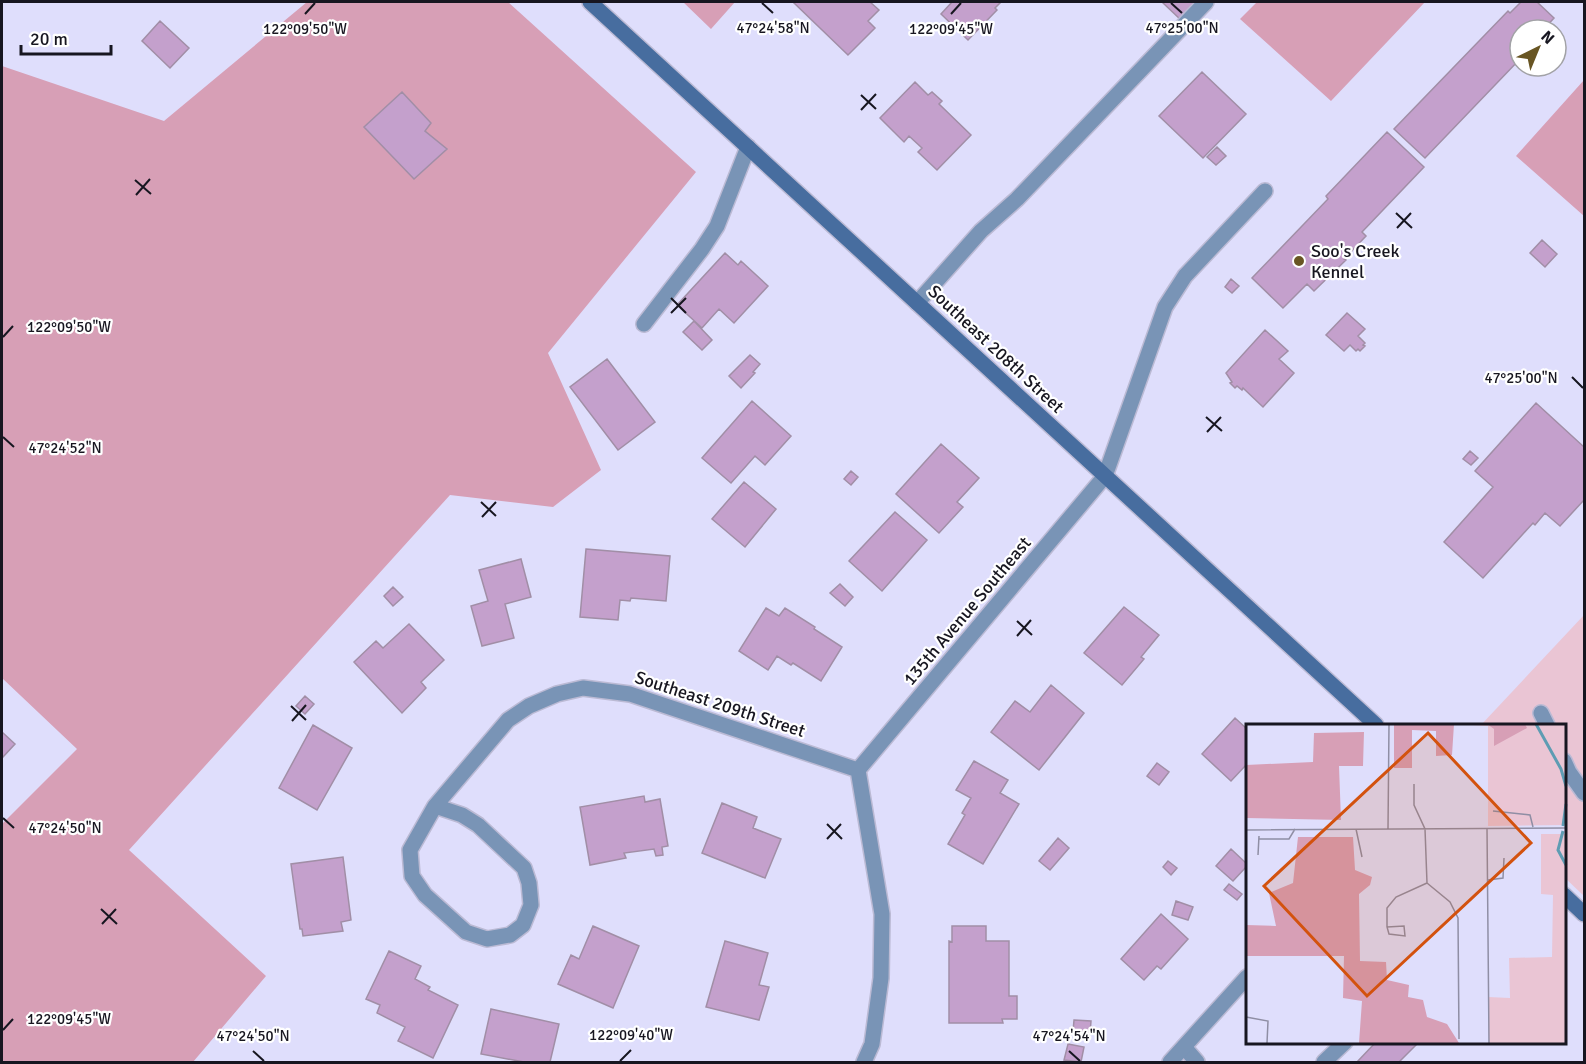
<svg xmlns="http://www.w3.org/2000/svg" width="1586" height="1064" viewBox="0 0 1586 1064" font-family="Signika,sans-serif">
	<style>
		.green { fill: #eac5d4 }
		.forest { fill: #d79fb6 }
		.building { fill: #c4a0cc; stroke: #a18ea6; stroke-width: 1.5 }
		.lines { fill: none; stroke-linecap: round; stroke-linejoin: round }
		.lane-casing { stroke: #bbbad4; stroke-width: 18 }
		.street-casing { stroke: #bbbad4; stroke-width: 18 }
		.secondary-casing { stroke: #bbbad4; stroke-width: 18 }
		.lane { stroke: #7994b6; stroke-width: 15 }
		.street { stroke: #7994b6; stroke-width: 15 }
		.secondary { stroke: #476d9f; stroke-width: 15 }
		.ticks { fill: none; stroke: #171620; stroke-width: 2 }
		.poi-dot { fill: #685523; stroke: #fff; stroke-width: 2 }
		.labels { text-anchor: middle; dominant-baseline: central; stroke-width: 4.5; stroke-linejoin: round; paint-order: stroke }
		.poi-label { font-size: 18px; fill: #171620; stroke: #fff; text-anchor: start }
		.street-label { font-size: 18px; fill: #171620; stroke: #fff }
		.inset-river { fill: none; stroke: #5e9cb3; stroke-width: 3 }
		.inset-road { fill: none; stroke: #8f8ea4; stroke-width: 1.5 }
		.view { fill: #d3520e; fill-opacity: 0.15; stroke: #d3520e; stroke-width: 3 }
		.inset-edge { fill: none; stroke: #171620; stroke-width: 3 }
		.ticks-label { font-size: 15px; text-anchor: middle; fill: #171620; stroke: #fff; stroke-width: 4.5; stroke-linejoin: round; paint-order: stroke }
	</style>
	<rect width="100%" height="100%" fill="#dfdefc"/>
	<!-- green -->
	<path class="green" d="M1584,615V896L1564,877V725H1481Z"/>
	<!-- forest -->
	<path class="forest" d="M307,2H508L696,172L548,353L601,470L553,507L450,495L129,850L266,976L193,1062H2V824L77,749L2,678V66L164,121Z
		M683,2H735L711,29Z
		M1257,2H1425L1331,101L1240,19Z
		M1584,80V216L1516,156Z"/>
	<!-- building -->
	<path class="building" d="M793,2H870L879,10L868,21L875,28L848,55Z
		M952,2H1001L995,8L997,10L968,40L941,14Z
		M1162,2H1201L1182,21Z
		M1521,2H1537L1554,18L1543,30H1520V59L1425,158L1394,129L1508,11L1510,13Z
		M160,21L189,48L170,68L142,41Z
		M1202,72L1246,114L1203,158L1159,116Z
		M915,82L928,95L932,92L942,101L939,104L971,135L937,170L918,152L922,148L909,136L904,142L880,118Z
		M402,92L431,123L425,131L447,149L414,179L364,127Z
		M1387,132L1424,167L1362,232L1366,236L1344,259L1346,260L1314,291L1307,284L1283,308L1252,278L1328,199L1326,196Z
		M1217,147L1226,156L1216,165L1207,157Z
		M1542,240L1557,254L1545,267L1530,253Z
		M725,253L738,265L741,261L768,286L734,323L719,309L702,328L677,305Z
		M1231,279L1239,286L1232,293L1225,287Z
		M1347,313L1365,329L1358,336L1365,343L1363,345L1365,346L1360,351L1358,349L1356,351L1350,345L1344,351L1326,335Z
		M694,321L712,340L702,350L683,332Z
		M1265,330L1288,351L1279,359L1294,373L1263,407L1243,388L1242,390L1237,386L1235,388L1230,383L1232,382L1226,373Z
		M750,355L760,364L753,372L755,373L741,388L729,376Z
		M607,359L655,422L618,450L570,387Z
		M752,401L791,436L765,465L755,456L731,483L702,458Z
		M1536,403L1584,447V500L1560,526L1545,513L1535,525L1533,523L1483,578L1444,542L1493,487L1475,471Z
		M941,444L979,478L957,502L963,507L939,533L896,494Z
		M1470,451L1478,458L1471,465L1463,459Z
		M851,471L858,477L851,485L844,479Z
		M744,482L776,509L745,547L712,519Z
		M895,512L927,540L882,591L849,561Z
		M586,549L670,556L666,601L631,598L630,601L620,600L618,620L580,617Z
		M521,559L531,597L505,604L514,638L482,646L471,606L488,601L479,570Z
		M840,584L853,597L845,606L830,593Z
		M393,587L403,597L393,606L384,596Z
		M1124,607L1159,635L1141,657L1144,659L1122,685L1084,653Z
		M766,608L779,616L785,608L815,627L814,629L842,647L821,681L793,663L791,665L777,656L768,670L739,651Z
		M409,624L444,660L421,682L426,688L402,713L354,662L376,641L383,648Z
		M1051,685L1084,713L1039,770L991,732L1015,701L1030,712Z
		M305,696L314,704L305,714L296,706Z
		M1235,718L1247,729V764L1231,781L1202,754Z
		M313,725L352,748L317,810L279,788Z
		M2,732L15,744L2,758Z
		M974,761L1008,780L1000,793L1019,804L983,864L948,844L965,815L962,813L971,798L956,790Z
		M1157,763L1169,772L1159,785L1147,776Z
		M644,796L645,802L660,799L668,846L662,847L663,855L656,856L654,849L624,853L626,858L590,865L580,807Z
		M722,803L757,817L753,828L781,839L765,878L702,853Z
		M1058,838L1069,848L1050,870L1039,861Z
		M1231,849L1247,864V866L1233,881L1216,866Z
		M343,857L351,920L341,922L343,931L303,936L302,929H300L291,864Z
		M1168,861L1177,868L1171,875L1163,867Z
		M1229,884L1242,894L1237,900L1224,890Z
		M1176,901L1193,907L1188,920L1172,915Z
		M1161,914L1188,939L1161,969L1157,966L1144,980L1121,959Z
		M593,926L639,946L613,1008L558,984L571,955L579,959Z
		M952,926H986V941H1009V996H1017V1019H1002L1003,1023H949V941L952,942Z
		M725,941L768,953L759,985L769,987L759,1020L706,1007Z
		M389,951L421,966L415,979L430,987L428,990L458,1005L433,1058L398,1041L405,1027L377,1013L380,1005L366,999Z
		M491,1009L559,1024L550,1062H524L481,1054Z
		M1074,1020L1091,1021L1090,1034L1073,1032Z
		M1376,1042H1419L1399,1062H1357Z
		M1068,1044L1084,1047L1081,1062L1064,1060Z"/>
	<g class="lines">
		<!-- lane casing -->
		<g class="lane-casing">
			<path id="lane" d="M917,303L981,231L1017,199L1206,2
				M644,324L702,249L717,226L748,147
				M1105,476L1165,307L1185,276L1265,191
				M1541,713L1547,725
				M1564,761L1569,772L1584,793
				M1184,1047L1197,1062
				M1324,1062L1345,1042"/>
		</g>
		<!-- street casing -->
		<g class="street-casing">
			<path id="street" d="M858,770L1105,476
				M858,770L882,914L881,978L872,1044L864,1062
				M435,806L462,815L478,825L524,868L529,883L531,905L523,925L510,935L487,939L466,932L425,895L412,876L410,850L435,806L508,720L529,706L557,694L583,688L630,694L858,770
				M1170,1062L1247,977"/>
		</g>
		<!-- secondary casing -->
		<g class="secondary-casing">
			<path id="secondary" d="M590,2L1376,725
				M1564,895L1584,914"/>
		</g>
		<!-- lane -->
		<use href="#lane" class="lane"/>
		<!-- street -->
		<use href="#street" class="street"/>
		<!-- secondary -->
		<use href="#secondary" class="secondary"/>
	</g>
	<!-- ticks -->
	<path class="ticks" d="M762,3L773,13M1171,3L1182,13M305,14L315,3M951,14L961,3M861,95L876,109M861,110L876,94M135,180L151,194M136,195L150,179M1396,213L1412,228M1397,228L1411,213M671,298L686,313M671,313L686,298M3,337L13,326M1572,377L1583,388M1206,417L1222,431M1207,432L1221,417M3,437L14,447M481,502L496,516M482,517L496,502M1017,621L1032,635M1017,636L1031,620M291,706L306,720M292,721L306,705M3,818L14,828M827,824L842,839M827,839L841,824M101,909L117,924M102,924L116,909M3,1030L13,1019M253,1051L264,1061M1069,1051L1080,1061M620,1061L631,1050"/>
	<!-- markers -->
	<circle class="poi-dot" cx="1299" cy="261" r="6"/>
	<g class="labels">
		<!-- poi labels -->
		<g class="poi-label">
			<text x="1311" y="251">Soo's Creek<tspan x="1311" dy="21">Kennel</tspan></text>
		</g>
		<!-- street labels -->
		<g class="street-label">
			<text transform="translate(996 349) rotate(43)">Southeast 208th Street</text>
			<text transform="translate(967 611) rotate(-50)">135th Avenue Southeast</text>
			<text transform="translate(720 704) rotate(18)">Southeast 209th Street</text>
		</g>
	</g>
	<!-- overview -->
	<g transform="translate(1246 724)">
		<rect width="320" height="320" fill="#dfdefc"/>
		<path d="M211,0H319V101L242,102V2ZM295,110H319V319H243L242,273L264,274L263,234L306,233L307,171L295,170Z" fill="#eac5d4"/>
		<path d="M148,0H208L206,31L190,32V7L166,6V44H148ZM241,0H279L281,4L248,22V5ZM118,8L117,42H93L95,96L0,94V41L67,38L68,9ZM52,113H107L109,146L126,153L124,161L113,170L114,237L140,238L141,256L163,261L162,273L177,276L181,293L201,300L213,319H113L116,277L97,274L98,232H0V201L30,202L23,169L47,159Z" fill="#d79fb6"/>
		<path class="inset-river" d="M290,0L315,45L320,62M317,102L320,80M317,107L312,126L320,141"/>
		<path class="inset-road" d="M168,60V81L179,105L181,159M247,87L284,91L287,103M241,104L243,319M110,105L116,133M142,105L143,0M0,106L320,104M13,115H43L49,105M12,131L13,112M242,156L257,154L258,134M181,159L204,178L212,194L213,315M141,203L158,202L159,212L143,210L141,203V184L150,173L181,159M0,293L22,297L21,319"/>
		<path class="view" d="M182,9L285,119L121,272L18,162Z"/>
		<rect width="320" height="320" class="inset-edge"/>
	</g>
	<g class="ticks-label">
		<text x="773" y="33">47°24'58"N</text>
		<text x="1182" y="33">47°25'00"N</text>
		<text x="305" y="34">122°09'50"W</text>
		<text x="951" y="34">122°09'45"W</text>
		<text x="69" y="332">122°09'50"W</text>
		<text x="1521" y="383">47°25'00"N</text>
		<text x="65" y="453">47°24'52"N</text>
		<text x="65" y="833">47°24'50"N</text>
		<text x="69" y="1024">122°09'45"W</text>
		<text x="631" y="1040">122°09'40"W</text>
		<text x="253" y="1041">47°24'50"N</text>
		<text x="1069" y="1041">47°24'54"N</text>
	</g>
	<!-- border -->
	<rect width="1586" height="1064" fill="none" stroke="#171620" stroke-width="6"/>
	<!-- north arrow -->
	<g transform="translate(1538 48) rotate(43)"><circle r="28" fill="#ffffff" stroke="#a2a2a6" stroke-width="1.5"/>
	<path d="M0-4.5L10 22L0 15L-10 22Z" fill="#685523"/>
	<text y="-9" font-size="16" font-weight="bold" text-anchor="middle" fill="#171620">N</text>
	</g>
	<!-- scale -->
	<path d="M21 45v9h90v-9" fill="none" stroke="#171620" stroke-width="3"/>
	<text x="30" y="45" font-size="18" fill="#171620" stroke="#ffffff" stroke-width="4.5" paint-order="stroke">20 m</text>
</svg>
